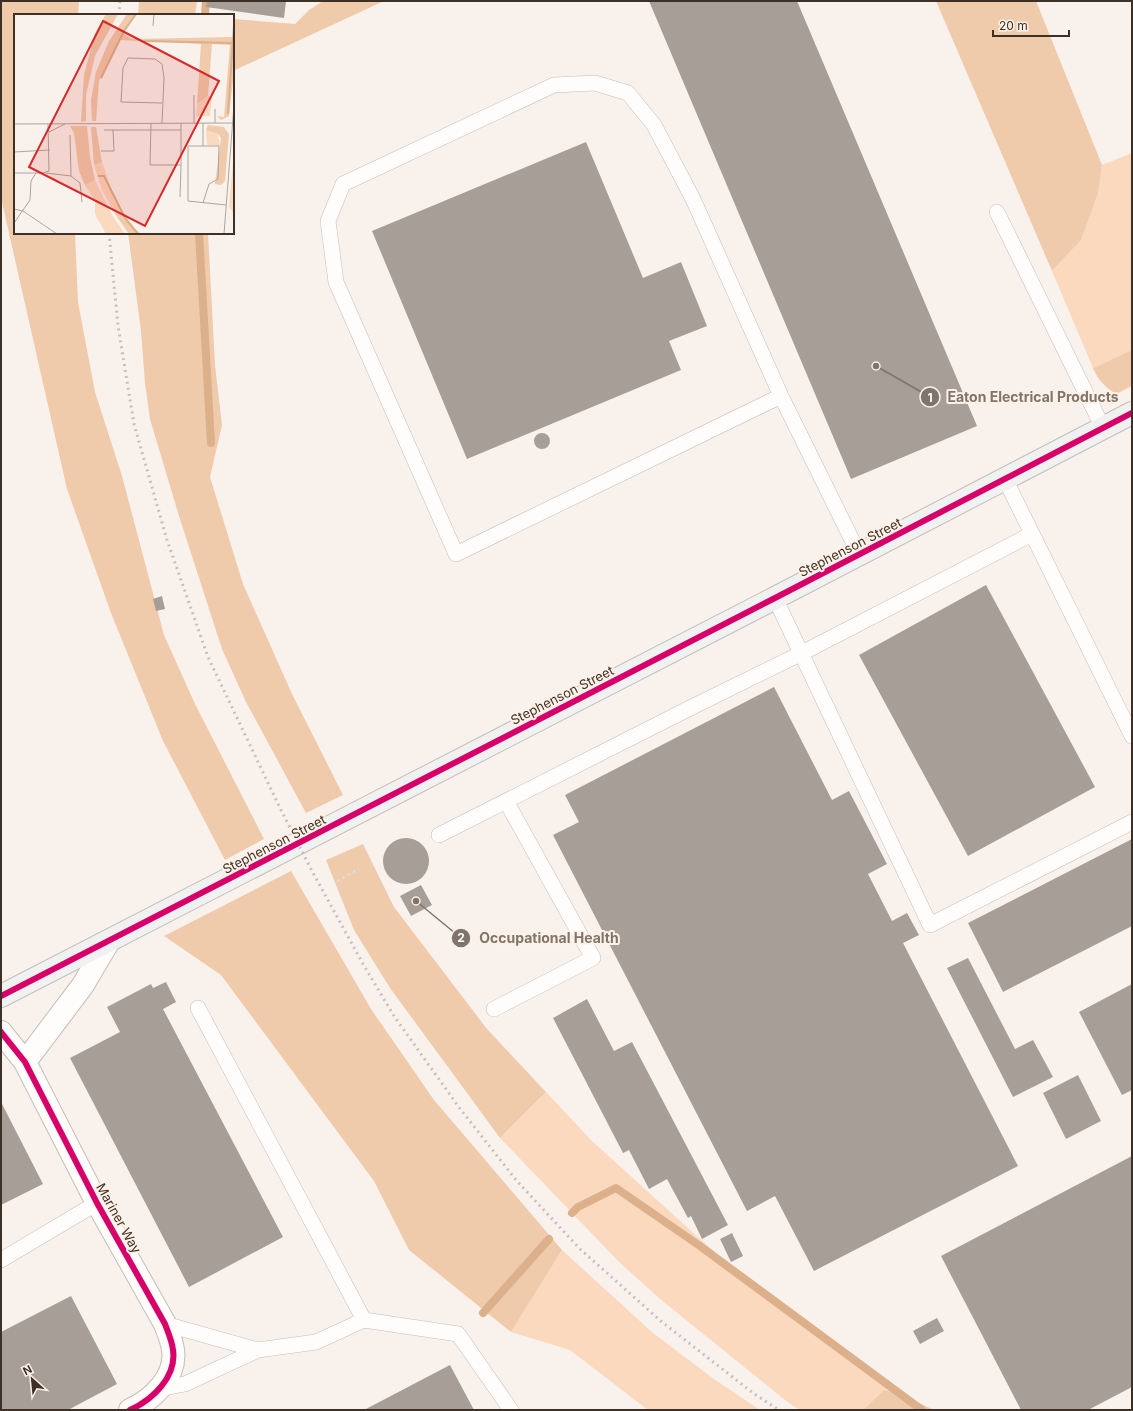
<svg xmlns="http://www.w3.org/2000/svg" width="1133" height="1411" viewBox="0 0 1133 1411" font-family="Inter,sans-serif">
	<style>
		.green { fill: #fad9be }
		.forest { fill: #efcaab }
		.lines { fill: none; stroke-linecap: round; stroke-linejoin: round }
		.stream { stroke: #dcb08a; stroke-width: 8 }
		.building { fill: #a69e97 }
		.lane-casing { stroke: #c6bdb6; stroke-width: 16 }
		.street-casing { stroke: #c6bdb6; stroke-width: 24 }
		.secondary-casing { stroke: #c6bdb6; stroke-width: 24 }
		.path { stroke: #dfdcda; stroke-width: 2.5; stroke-dasharray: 3 3; stroke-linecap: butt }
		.lane { stroke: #fefdfc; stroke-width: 15 }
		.street { stroke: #fefdfc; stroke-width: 22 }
		.secondary { stroke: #eff2f1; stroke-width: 22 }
		.rail { stroke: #c3c1bf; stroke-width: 3; stroke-dasharray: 2 4; stroke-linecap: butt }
		.cycleway-casing { stroke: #fef1e7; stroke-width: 8 }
		.cycleway { stroke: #d6006c; stroke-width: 6 }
		.labels { text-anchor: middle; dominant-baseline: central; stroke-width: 4; stroke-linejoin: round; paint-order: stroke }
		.street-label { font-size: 13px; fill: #3d3127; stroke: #fef1e7 }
		.inset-river { fill: none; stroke: #dcb08a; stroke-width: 2 }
		.inset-road { fill: none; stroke: #aea59d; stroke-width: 1 }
		.view { fill: #d62828; fill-opacity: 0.15; stroke: #d62828; stroke-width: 2 }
		.inset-edge { fill: none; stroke: #3d3127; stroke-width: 2 }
		.leader { fill: none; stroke: #7f756c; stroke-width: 1.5 }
		.callout-dot { fill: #7f756c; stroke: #fef1e7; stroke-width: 1.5 }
		.mark-label { font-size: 12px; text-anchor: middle; font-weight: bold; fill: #fff }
		.callout-label { font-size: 14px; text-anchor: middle; font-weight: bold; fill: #7f756c; stroke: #fef1e7; stroke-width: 4; stroke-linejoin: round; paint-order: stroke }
	</style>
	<rect width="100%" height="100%" fill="#f9f2ec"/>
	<!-- green -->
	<path class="green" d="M1132,153V350L1093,368L1052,271L1081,240L1098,194L1102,165Z
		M546,1092L592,1141L720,1257L902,1395L884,1390L863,1410H800L790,1404L660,1299L619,1262L500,1138Z
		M562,1250L653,1333L714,1379L760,1410H648L570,1350L511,1332Z"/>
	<!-- forest -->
	<path class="forest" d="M1,1H79L78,15H15V233H75L78,302L95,392L122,476L164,635L195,704L264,839L225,860L163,741L111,613L67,489L1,198Z
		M139,1H197L195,15H138Z
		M323,1H384L233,71V19L295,24L309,10Z
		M936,1H1036L1102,165L1098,194L1081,240L1052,271Z
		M128,233H208L215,365L222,425L210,477L243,584L292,694L343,795L306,813L246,702L222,649L179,516L150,419L145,383L141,331Z
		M1132,350V386L1116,394C1105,387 1098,380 1093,368Z
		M363,844L394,907L487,1029L546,1092L500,1138L390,988L354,930L326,860Z
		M291,871L371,1009L434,1100L562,1250L511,1332L409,1250L374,1181L221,975L164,936Z
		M884,1390L902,1395L934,1410H863Z"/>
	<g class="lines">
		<!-- stream -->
		<path class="stream" d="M205,15L206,1
			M199,233L211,443
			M572,1213L578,1207L616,1188L700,1246L922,1410
			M483,1313L549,1239"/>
	</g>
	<!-- building -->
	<path class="building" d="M207,1H286L284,18L206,7Z
		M649,1H797L977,426L851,479Z
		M586,142L643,278L681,262L707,326L669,341L681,370L467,459L372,231Z
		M534 441a8 8 0 1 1 16 0a8 8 0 1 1-16 0Z
		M986,585L1095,787L968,856L859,655Z
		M162,596L165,609L156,611L153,599Z
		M774,687L832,800L849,791L887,864L868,874L892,921L907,913L919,935L903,943L1018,1166L814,1271L775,1196L747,1211L553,835L579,822L565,795Z
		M383 861a23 23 0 1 1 46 0a23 23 0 1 1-46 0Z
		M1132,839V926L1003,992L968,923Z
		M421,885L432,905L411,916L400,896Z
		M968,958L1015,1049L1033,1040L1053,1077L1013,1097L947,968Z
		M166,982L176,1002L163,1009L283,1237L189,1287L70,1058L120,1032L107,1007L151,984L153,988Z
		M1132,984V1090L1122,1095L1079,1012Z
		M587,999L614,1051L632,1042L728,1225L702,1239L691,1216L688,1218L667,1179L649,1189L629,1150L623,1153L553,1018Z
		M1078,1075L1101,1121L1066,1139L1043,1093Z
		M1,1102L43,1184L1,1205Z
		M1132,1156V1387L1088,1410H1021L941,1256Z
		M732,1233L743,1256L731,1262L720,1239Z
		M71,1296L117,1384L68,1410H1V1332Z
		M937,1318L944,1331L920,1344L913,1331Z
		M450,1365L474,1410H364Z"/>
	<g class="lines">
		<!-- lane casing -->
		<g class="lane-casing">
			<path id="lane" d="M997,212L1103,428
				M781,396L456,554L336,282L328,221L343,184L554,85L595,83L628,93L654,125L693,199L781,396L859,554
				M1005,479L1132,736
				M775,598L930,925L1132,822
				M439,835L692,707L802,653L1032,534
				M198,1008L364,1320
				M494,1009L593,958L506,801
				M1,1260L97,1203
				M165,1324L258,1350
				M159,1389L185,1384L258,1350L316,1342L364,1320L458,1334L511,1410"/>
		</g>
		<!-- street casing -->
		<g class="street-casing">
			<path id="street" d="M1,1032L25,1062L97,1203L165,1324C168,1332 172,1341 173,1350C177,1377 152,1400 130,1410
				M25,1062L83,985L109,941"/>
		</g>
		<!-- secondary casing -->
		<g class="secondary-casing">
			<path id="secondary" d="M1,996L775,598L1132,413"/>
		</g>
		<!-- path -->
		<path class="path" d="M337,881L359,869"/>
		<!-- lane -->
		<use href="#lane" class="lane"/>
		<!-- street -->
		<use href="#street" class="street"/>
		<!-- secondary -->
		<use href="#secondary" class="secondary"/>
		<!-- rail -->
		<path class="rail" d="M119,15L120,1
			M109,233L118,326L134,424L167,540L208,657L280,808L312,871L363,964L394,1016L458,1106L516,1180L580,1249L662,1322L753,1393L779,1410"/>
		<!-- cycleway casing -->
		<g class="cycleway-casing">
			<path id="cycleway" d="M1,996L775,598L1132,413
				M1,1032L25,1062L97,1203L165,1324C168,1332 172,1341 173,1350C177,1377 152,1400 130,1410"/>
		</g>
		<!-- cycleway -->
		<use href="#cycleway" class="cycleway"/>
	</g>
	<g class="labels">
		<!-- street labels -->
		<g class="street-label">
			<text transform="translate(850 547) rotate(-27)">Stephenson Street</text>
			<text transform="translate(562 695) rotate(-27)">Stephenson Street</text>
			<text transform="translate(274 844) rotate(-27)">Stephenson Street</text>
			<text transform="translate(119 1218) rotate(61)">Mariner Way</text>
		</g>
	</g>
	<!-- overview -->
	<g transform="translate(14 14)">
		<rect width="220" height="220" fill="#f9f2ec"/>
		<path d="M194,82H198L196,102H182L183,90ZM192,116L204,120L206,132L193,131ZM220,137V200L215,193ZM88,148L97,174L108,198L101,200L88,176L80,151ZM81,166L98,201L111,220H92L81,200V187L71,171Z" fill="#fad9be"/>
		<path d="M92,0H104L81,42L72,81V107L67,108L70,61L81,19ZM113,0H121L108,19L118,25L220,23V58L215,102L207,106L203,102L210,103L216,31L198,30L194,82L183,90L187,30L106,26L85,67L82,107H78L77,86L82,58L95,27ZM194,111L210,113L215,120L211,167L207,171L201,170L207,124L204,120L192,116ZM56,112H73L76,143L81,166L71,171L65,157L60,119ZM77,113H82L88,148L80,151ZM107,197L122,216L127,220H115L101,200Z" fill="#efcaab"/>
		<path class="inset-river" d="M130,27L219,29M87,64L110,17L122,0M214,100L220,11M84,162H90L111,204L124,220"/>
		<path class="inset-road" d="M139,12L140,0M137,109L136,151H167V109M148,109L150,64L148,50L141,45L114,44L109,54L107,88L148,89M180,109V81M189,109V132H174V187L212,191M201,109V95M0,110L219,109M90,116H167M35,118L51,110M56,121L57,162M87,137H100L99,116M0,138L36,136M0,159H29L35,157L34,110M32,159L57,162L66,169L68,188M166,183L167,151M189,189L195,170L204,165L205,132H189M0,195L9,197L43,220M0,209L16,186L17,167L22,159M210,220L220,91"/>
		<path class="view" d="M89,7L205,67L131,212L15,153Z"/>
		<rect width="220" height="220" class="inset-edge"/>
	</g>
	<!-- callouts -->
	<path class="leader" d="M876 366L930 397M416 901L461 938"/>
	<g class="callout-dot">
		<circle cx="876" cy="366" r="4"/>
		<circle cx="416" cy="901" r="4"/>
		<circle cx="930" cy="397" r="10"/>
		<circle cx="461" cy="938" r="10"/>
	</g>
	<g class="mark-label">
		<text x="930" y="402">1</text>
		<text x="461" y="942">2</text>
	</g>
	<g class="callout-label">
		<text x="1033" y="402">Eaton Electrical Products</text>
		<text x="549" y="943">Occupational Health</text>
	</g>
	<!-- border -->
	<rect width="1133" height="1411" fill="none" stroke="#3d3127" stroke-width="4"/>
	<!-- north arrow -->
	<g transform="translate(32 1379) rotate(333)" stroke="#fef1e7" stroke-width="3" paint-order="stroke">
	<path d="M0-3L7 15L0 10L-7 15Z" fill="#3d3127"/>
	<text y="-6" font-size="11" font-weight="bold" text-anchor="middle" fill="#3d3127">N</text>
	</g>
	<!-- scale -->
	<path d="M993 30v6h76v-6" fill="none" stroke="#3d3127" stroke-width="2"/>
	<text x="999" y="30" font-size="12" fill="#3d3127" stroke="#fef1e7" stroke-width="3" paint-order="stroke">20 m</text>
</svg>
